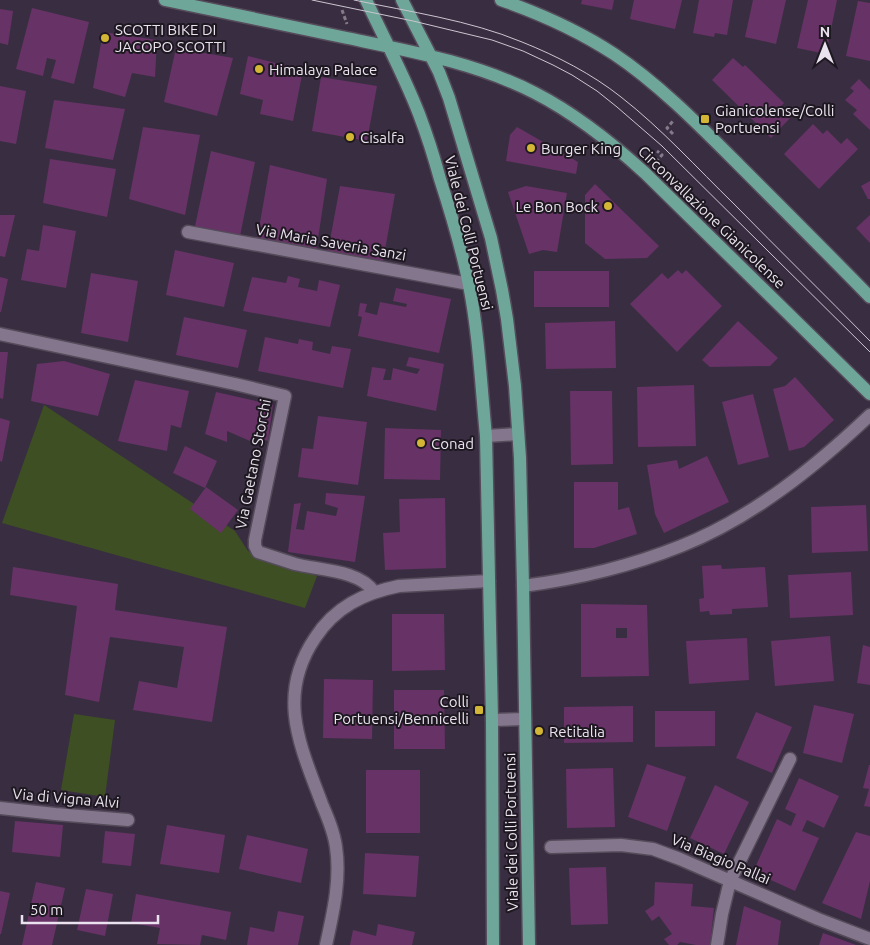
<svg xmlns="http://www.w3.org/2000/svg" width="870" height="945" viewBox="0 0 870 945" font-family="Ubuntu,sans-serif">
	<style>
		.green { fill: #3d4f23 }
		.building { fill: #673266; fill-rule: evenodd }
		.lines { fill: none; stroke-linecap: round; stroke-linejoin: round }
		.minor-casing { stroke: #554b5b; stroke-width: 15 }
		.major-casing { stroke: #554b5b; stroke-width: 15 }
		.path { stroke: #837a8a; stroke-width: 3; stroke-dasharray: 4 2.5; stroke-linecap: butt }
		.minor { stroke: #84778d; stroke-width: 12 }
		.major { stroke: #6ea799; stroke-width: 12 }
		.tram { stroke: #ccc4d1; stroke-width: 1 }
		.poi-dot { fill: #d3b635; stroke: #1e1821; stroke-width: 2 }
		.labels { text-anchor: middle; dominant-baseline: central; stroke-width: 4; stroke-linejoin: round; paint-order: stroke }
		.poi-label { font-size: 15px; fill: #eae3ef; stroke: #1e1821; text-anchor: start }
		.street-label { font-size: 15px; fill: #eae3ef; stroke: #1e1821 }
	</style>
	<rect width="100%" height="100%" fill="#392e41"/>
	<!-- green -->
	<path class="green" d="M44,405L235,531L248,551L317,576L305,608L2,523Z
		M74,714L115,720L105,797L61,790Z"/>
	<!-- building -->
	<path class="building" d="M582,0H614L612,10L581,4Z
		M634,0H682L675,29L630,19Z
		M699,0H733L727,35L715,33L714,37L693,33Z
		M753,0H786L776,44L745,37Z
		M808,0H837L826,54L797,48Z
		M858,1L870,3V61L846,56Z
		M32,8L89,22L74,84L51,78L56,60L47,58L43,76L16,69Z
		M0,9L13,11L8,45L0,43Z
		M103,32L157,40L155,77L132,73L125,97L93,88Z
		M176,48L233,58L217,116L164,102Z
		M248,56L303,70L293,121L260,114L263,100L240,94Z
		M733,58L743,67L745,65L784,103L781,106L792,116L771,138L712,80Z
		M321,77L377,86L367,141L312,131Z
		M859,79L870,90V130L853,114L857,110L845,100L854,91L850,88Z
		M0,86L26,91L16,144L0,141Z
		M54,100L125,109L113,160L45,148Z
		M813,124L823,134L827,130L841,144L847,138L858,149L819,189L784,154Z
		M143,127L200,135L185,215L129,199Z
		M517,127L578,162L576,174L506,161L510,135Z
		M211,151L255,162L239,241L194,231Z
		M50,159L116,169L107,217L43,203Z
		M270,165L327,179L316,252L257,240Z
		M870,181V199H868L861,186Z
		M595,184L659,246L647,258L605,259L585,243V195Z
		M340,186L395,194L383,261L328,251Z
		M526,186L567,193L557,252L543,250L529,254L508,192Z
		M0,215H15L5,257L0,256Z
		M870,215V243L856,228Z
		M43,225L76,231L66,288L21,280L27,249L39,251Z
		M175,250L234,263L224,307L166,295Z
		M678,270L682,274L686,270L722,306L677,352L630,304L662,273L668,279Z
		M534,271H609V307H534Z
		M91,273L138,281L128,342L81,333Z
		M288,276L300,279L298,287L317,291L319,280L340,285L330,327L243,311L252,277L286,283Z
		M0,277L8,279L1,312H0Z
		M396,288L451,299L439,353L358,336L362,317L358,316L360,303L367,304L365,312L377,315L380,302L406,307L407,304L393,301Z
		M184,317L247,330L238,368L176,355Z
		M615,321L616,368L546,369L545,323Z
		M738,321L778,358L770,366L710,367L702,360Z
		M265,337L298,344L299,339L313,342L312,350L330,354L332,346L351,349L343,388L258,371Z
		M0,352H8L3,399L0,398Z
		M409,357L444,364L436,411L367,396L372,367L386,369L383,380H391L393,368L417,374L420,369L406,366Z
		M64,361L110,374L98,416L31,401L37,364Z
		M795,377L834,420L804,447L789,451L773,389L785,386Z
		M135,380L189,391L181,428L171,425L167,451L118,441Z
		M694,385L696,446L638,447L637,387Z
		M570,391H612L613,464L571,465Z
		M216,392L273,405L268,441L252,436L250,441L227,431V442L205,434Z
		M753,394L769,457L738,465L722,402Z
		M318,416L367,422L358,485L298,477L302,448L313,449Z
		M0,418L10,421L2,462L0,461Z
		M385,428L441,430L440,480L384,479Z
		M185,446L217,461L205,488L173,473Z
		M707,456L729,502L664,533L655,514L647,465L677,460L679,469Z
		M574,482H618V510L629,507L637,534L594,548H574Z
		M206,487L238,510L221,533L190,509Z
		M326,493L365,496L355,562L288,552L294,504L301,503L296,529L304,530L307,511L336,516L338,508L325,504Z
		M445,498L446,568L385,570L383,533L400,532L399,499Z
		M866,505L868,551L812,553L811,507Z
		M721,565L722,569L765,567L768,607L732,609V614L710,615L709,611L700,612L699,599L704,598L702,566Z
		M13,567L118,584L115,610L227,627L212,722L133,710L139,681L177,688L184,647L110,637L99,702L65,695L77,606L10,595Z
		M851,572L853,615L790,618L788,575Z
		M581,604L647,605L649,676L581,677ZM616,628H627V638H616Z
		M392,614H444L445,670L392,671Z
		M830,636L834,681L775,686L771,641Z
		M747,638L749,680L689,684L686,641Z
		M863,645L870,647V685L857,683Z
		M324,679L373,680L372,739L323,738Z
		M394,690H444L445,749H394Z
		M814,705L854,714L842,763L803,753Z
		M633,706V742L564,743V707Z
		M655,711H715V746L655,747Z
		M756,712L792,727L772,773L736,758Z
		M647,764L686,777L667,831L628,817Z
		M869,765H870V807L864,806L869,789L863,788Z
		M613,768L615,827L567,828L566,769Z
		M366,770H420V833H366Z
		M799,778L839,796L824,828L807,820L802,831L819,838L795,891L753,872L777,819L791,826L796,814L785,809Z
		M715,785L749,802L724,854L690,838Z
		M15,821L63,825L60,857L12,852Z
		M167,825L225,835L219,873L160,864Z
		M105,831L135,834L131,866L102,863Z
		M856,832L870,836V881L861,919L822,903Z
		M247,835L308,849L301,883L239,869Z
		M365,853L419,856L416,897L363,894Z
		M606,867L608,924L571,925L569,868Z
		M36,882L65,888L52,945H22Z
		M655,882L693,884L691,906L714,908L710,945H696L680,942L677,945H669L664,939L672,934L659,916L652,921L645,911L654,905Z
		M86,889L113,894L105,936L77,930Z
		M0,891L10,893L1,934H0Z
		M136,894L231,912L226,940L202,935L200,945L157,944L160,928L131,923Z
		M744,906L781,921L778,945H736Z
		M278,911L304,916L298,945H247L250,927L274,932Z
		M378,924L415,932L412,945H350L353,930L376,936Z
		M823,933L856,945H819Z"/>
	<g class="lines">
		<!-- minor casing -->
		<g class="minor-casing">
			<path id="minor" d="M188,232L469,284
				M0,334L235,384L285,396L255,540V546L258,552C270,556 283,560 295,564C318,570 360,570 374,592
				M486,436L518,434
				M523,586C577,579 631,566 681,546C752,518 815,467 870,415
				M492,720L525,719
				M0,808L55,814L128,820
				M551,847L621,845L653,849L680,859L818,919L870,939
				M326,945C333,913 341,880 336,847C334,832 328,818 322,804C300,745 276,696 315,638C335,607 364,593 399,586L489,581
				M717,945L722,914L730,881L790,759"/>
		</g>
		<!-- major casing -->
		<g class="major-casing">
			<path id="major" d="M165,0C226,13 286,25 347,38C410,51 477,63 535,93C576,114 611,142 645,173L870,394
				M366,0C384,38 404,75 419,114C427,135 434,157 440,179C451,213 462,249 469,285C479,335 481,386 486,436L492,720L493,945
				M402,0L439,72L449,98L491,238L502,290L507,319L515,386L520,458L523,586L529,945
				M501,0C541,14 579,31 614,54C659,84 701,127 739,165C783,209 827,253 870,297"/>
		</g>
		<!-- path -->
		<path class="path" d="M342,10L347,24
			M673,134L667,128L674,120
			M656,162L662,155L657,151"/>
		<!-- minor -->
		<use href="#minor" class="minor"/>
		<!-- major -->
		<use href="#major" class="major"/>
		<!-- tram -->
		<path class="tram" d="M312,0L413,21L492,40L523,51L553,65L572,75L597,91L617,107L662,146L870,352
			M354,0C410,12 469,20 522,42C557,56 592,74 621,97C662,129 697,168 734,204C779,250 825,295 870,341"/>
	</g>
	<!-- markers -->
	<g class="poi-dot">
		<circle cx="105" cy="38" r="5"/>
		<circle cx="259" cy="69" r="5"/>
		<rect x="700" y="114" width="10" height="10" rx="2.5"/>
		<circle cx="350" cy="137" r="5"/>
		<circle cx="531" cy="148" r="5"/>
		<circle cx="608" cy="206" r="5"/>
		<circle cx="421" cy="443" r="5"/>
		<rect x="474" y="705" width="10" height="10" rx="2.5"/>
		<circle cx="539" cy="731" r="5"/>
	</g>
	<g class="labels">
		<!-- poi labels -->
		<g class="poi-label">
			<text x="115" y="29">SCOTTI BIKE DI<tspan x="115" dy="17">JACOPO SCOTTI</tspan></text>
			<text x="269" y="69">Himalaya Palace</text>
			<text x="715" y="110">Gianicolense/Colli<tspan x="715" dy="17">Portuensi</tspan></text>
			<text x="360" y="137">Cisalfa</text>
			<text x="541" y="148">Burger King</text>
			<text x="598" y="206" text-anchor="end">Le Bon Bock</text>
			<text x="431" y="443">Conad</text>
			<text x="469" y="701" text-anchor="end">Colli<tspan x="469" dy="17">Portuensi/Bennicelli</tspan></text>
			<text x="549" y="731">Retitalia</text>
		</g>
		<!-- street labels -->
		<g class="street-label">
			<text transform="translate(712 217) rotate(44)">Circonvallazione Gianicolense</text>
			<text transform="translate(469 233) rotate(76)">Viale dei Colli Portuensi</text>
			<text transform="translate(331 242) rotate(10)">Via Maria Saveria Sanzi</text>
			<text transform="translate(253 464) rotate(-79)">Via Gaetano Storchi</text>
			<text transform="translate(66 798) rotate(5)">Via di Vigna Alvi</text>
			<text transform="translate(511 832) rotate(-91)">Viale dei Colli Portuensi</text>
			<text transform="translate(721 859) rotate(23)">Via Biagio Pallai</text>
		</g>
	</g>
	<!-- north arrow -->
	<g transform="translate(825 45)" stroke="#1e1821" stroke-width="4" paint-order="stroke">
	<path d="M0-4L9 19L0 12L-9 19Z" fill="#eae3ef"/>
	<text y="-8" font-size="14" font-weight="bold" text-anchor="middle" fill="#eae3ef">N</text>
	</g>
	<!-- scale -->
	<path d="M22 915v8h136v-8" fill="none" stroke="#eae3ef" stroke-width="2.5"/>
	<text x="30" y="915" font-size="15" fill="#eae3ef" stroke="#1e1821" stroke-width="4" paint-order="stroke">50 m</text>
</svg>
